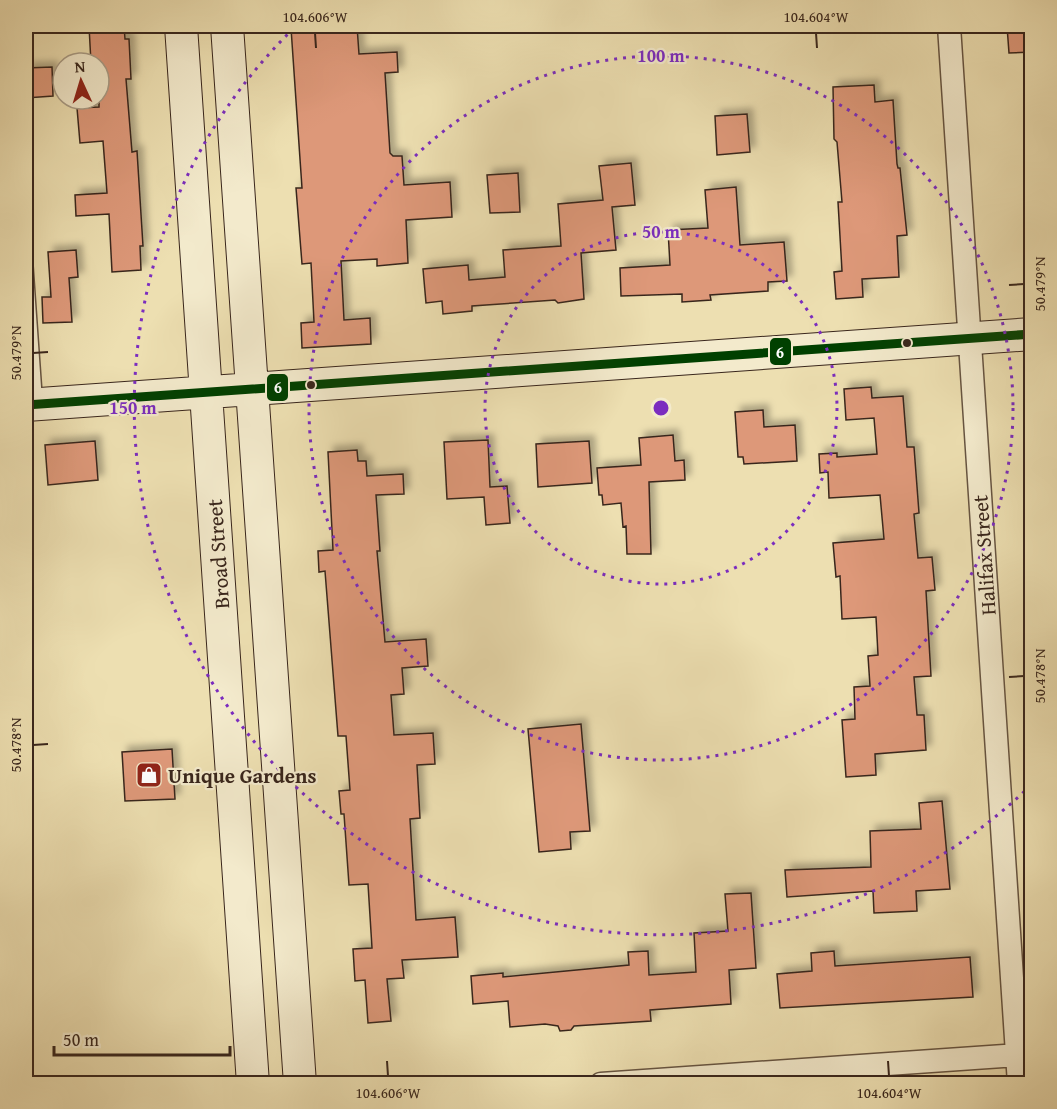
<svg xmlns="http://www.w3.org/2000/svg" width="1057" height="1109" viewBox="0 0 1057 1109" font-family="'Gentium Book Plus',serif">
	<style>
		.building { fill: #dd9879; stroke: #39261c; stroke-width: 1.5; filter: url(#shadow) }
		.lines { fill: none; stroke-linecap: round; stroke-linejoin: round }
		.lane-casing { stroke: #665441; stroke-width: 13 }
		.street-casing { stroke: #665441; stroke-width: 25 }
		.secondary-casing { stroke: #39261c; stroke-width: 34 }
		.lane { stroke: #f3eacc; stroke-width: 10 }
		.street { stroke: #f3eacc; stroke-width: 22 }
		.secondary { stroke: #f3eacc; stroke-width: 32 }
		.bus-1-casing { stroke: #f3eacc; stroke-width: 14 }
		.bus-1 { stroke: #004000; stroke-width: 9 }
		.ticks { fill: none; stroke: #39261c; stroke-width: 2 }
		.ring { fill: none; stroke: #7b2cbf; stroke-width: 3; stroke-dasharray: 3 6 }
		.bus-dot { fill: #39261c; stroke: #f3eacc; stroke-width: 2 }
		.labels { text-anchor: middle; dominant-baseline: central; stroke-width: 4.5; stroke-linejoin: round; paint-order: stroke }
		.street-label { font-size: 21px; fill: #39261c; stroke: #f3eacc }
		.poi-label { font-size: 21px; font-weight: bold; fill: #39261c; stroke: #f3eacc; text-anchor: start }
		.centre { fill: #7b2cbf; stroke: #f3eacc; stroke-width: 3 }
		.ring-label { font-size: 18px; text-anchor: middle; font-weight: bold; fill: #7b2cbf; stroke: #f3eacc; stroke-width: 4.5; stroke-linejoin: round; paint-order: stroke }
		.line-badge { stroke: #f3eacc; stroke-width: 2 }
		.badge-label { font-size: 16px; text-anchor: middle; font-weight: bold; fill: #fff }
		.neatline { fill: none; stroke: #39261c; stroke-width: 2 }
		.ticks-label { font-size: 15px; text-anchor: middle; fill: #39261c }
	</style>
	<defs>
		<filter id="shadow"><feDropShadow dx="5.5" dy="-5.5" stdDeviation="3" flood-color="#0004"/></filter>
	</defs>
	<rect width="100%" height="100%" fill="#eddfb1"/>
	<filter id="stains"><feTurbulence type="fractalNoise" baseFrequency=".00333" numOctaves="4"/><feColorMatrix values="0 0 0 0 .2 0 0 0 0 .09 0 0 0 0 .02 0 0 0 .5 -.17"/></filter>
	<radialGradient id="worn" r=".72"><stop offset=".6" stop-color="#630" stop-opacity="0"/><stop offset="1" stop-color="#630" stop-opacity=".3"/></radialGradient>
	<!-- building -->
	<path class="building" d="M89,26H124L125,39H129L131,79H126L132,152L137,151L143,246H140L141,270L112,272L109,214L76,216L75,195L107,193L103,141L80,143L77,108L99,107V63H91Z
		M357,26L359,54L397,52L398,72L385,73L390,153L393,156H402L404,185L450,182L452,217L406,220L408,263L377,266V259L341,261L344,320L370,318L371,344L302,348L301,323L314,322L311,263L302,264L296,188H302L291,28Z
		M1007,26H1032V52L1009,53Z
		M52,67L53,96L26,98V68Z
		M874,85L875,102L893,100L897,164L898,168H900L907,235L897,236L899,277L862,279L863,297L836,299L834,272L842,271L838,202H842L837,142L834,139L833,87Z
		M747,114L750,152L717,155L715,116Z
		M631,163L635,205L612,207L616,250L581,253L584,299L558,303L555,300L472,306V311L443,314L442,301L426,303L423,269L468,265L469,280L505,277L503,250L561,246L558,204L603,200L599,166Z
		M518,173L520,212L490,213L487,175Z
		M736,187L740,245L784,242L787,281L768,282V291L710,295L711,300L682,302V294L621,296L620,268L670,265L668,230L708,228L705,190Z
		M76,250L78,277L69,278L72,322L43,323L42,297H51L48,252Z
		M871,387L872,398L903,396L907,447H914L919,513L914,514L918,558L932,557L935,590L926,591L931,676L914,677L917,715H924L926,750L875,754L876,775L846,777L842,720L855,719L854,687L870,686L868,656L878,655L876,617L842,619L840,576L836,577L833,543L884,539L880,495L829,498L828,472L820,473L819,454L837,453V457L877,454L874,418L846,420L844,389Z
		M763,410L764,427L795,425L797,461L744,464L743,457H738L735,412Z
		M673,435L675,461L684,460L685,480L649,482L651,554H627L626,526L623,527L621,503L603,505L602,495H599L597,468L641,465L639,438Z
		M488,440L490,487L507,486L510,523L486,525L484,497L447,499L444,442Z
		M95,441L98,480L48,485L45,445Z
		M589,441L592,483L538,487L536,444Z
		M357,450L358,461H366L367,476L403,474L404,494L376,495L380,551H377L385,642L426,639L428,666L402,668L404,694L391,695L394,735L433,733L435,764L417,765L420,818L410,819L416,920L455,917L458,957L402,960L404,978L387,979L391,1021L368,1023L365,980L355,981L353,949L372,948L368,884L349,885L344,814H341L339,791L350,790L346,736H338L325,571L319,572L318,551L333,550L328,452Z
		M581,724L590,831L570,832L571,849L539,852L528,729Z
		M172,749L175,799L125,801L122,752Z
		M942,801L950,889L916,891L917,911L874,913L873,891L787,897L785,870L871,867L870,831L921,829L919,803Z
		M751,893L756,968L729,970L731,1004L650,1010L651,1021L574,1026L571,1030L560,1031L558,1026L545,1024L510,1027L508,1001L473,1004L471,976L503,973V977L629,965L628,952L648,951L649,975L696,972L694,933L728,931L725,894Z
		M834,951L835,966L970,957L973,997L780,1008L777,974L812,971L811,953Z"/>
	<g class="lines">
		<!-- lane casing -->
		<g class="lane-casing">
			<path id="lane" d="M26,245L37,401"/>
		</g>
		<!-- street casing -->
		<g class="street-casing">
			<path id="street" d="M949,26L1019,1084
				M601,1084L1031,1054"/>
		</g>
		<!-- secondary casing -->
		<g class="secondary-casing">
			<path id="secondary" d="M181,26L253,1084
				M227,26L300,1084
				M26,405L1032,334"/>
		</g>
		<!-- lane -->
		<use href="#lane" class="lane"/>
		<!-- street -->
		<use href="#street" class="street"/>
		<!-- secondary -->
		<use href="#secondary" class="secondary"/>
		<!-- bus-1 casing -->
		<g class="bus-1-casing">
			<path id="bus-1" d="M26,405L1032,334"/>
		</g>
		<!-- bus-1 -->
		<use href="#bus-1" class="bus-1"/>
	</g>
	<!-- ticks -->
	<path class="ticks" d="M315,33L316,48M816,33L817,48M1009,285L1024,284M33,353L48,352M1009,677L1024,676M33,745L48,744M387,1061L388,1076M888,1061L889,1076"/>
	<!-- distance rings -->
	<g class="ring">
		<circle cx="661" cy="408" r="176"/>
		<circle cx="661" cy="408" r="352"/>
		<path d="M1031 785A528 528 0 1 1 294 28"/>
	</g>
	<!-- icons -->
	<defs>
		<g id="shop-square" transform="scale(1.35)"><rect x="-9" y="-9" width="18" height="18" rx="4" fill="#8f2418" stroke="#f3eacc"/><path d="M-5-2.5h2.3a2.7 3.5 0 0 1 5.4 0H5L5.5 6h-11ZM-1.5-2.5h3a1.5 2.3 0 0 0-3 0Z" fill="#fff"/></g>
	</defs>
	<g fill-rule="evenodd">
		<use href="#shop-square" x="149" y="775"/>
	</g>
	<!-- markers -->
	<g class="bus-dot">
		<circle cx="907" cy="343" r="5"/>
		<circle cx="311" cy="385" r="5"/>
	</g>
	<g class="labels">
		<!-- street labels -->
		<g class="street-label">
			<text transform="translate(218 554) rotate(-94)">Broad Street</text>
			<text transform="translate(984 555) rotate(-94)">Halifax Street</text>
		</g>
		<!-- poi labels -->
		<g class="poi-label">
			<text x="168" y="775">Unique Gardens</text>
		</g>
	</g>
	<circle cx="661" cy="408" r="9" class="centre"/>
	<g class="ring-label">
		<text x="661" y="62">100 m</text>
		<text x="661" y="238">50 m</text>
		<text x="133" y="414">150 m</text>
	</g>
	<g class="line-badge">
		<rect x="769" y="337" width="23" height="29" rx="6" fill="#004000"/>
		<rect x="266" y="373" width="23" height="29" rx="6" fill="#004000"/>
	</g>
	<g class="badge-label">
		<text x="780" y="358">6</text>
		<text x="278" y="393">6</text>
	</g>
	<!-- margin -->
	<rect width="1057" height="1109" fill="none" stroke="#eddfb1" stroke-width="66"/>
	<!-- north arrow -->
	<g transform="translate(81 81) rotate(356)"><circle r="28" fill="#f3eacc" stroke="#a99c86" stroke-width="1.5"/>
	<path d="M0-4.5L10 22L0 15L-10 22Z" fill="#8f2418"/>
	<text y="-9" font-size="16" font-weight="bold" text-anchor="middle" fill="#39261c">N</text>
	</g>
	<!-- scale -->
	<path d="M54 1046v9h176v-9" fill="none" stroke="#39261c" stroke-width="3"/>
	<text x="63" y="1046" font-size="18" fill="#39261c" stroke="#f3eacc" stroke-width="4.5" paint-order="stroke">50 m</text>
	<rect x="33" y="33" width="991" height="1043" class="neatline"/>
	<g class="ticks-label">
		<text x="315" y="22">104.606°W</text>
		<text x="816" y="22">104.604°W</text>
		<text transform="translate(1040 284) rotate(-90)" y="5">50.479°N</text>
		<text transform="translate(16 353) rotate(-90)" y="5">50.479°N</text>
		<text transform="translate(1040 676) rotate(-90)" y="5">50.478°N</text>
		<text transform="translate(16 745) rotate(-90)" y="5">50.478°N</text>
		<text x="388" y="1098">104.606°W</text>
		<text x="889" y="1098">104.604°W</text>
	</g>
	<rect width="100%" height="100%" filter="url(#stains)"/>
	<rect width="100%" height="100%" fill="url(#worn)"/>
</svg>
